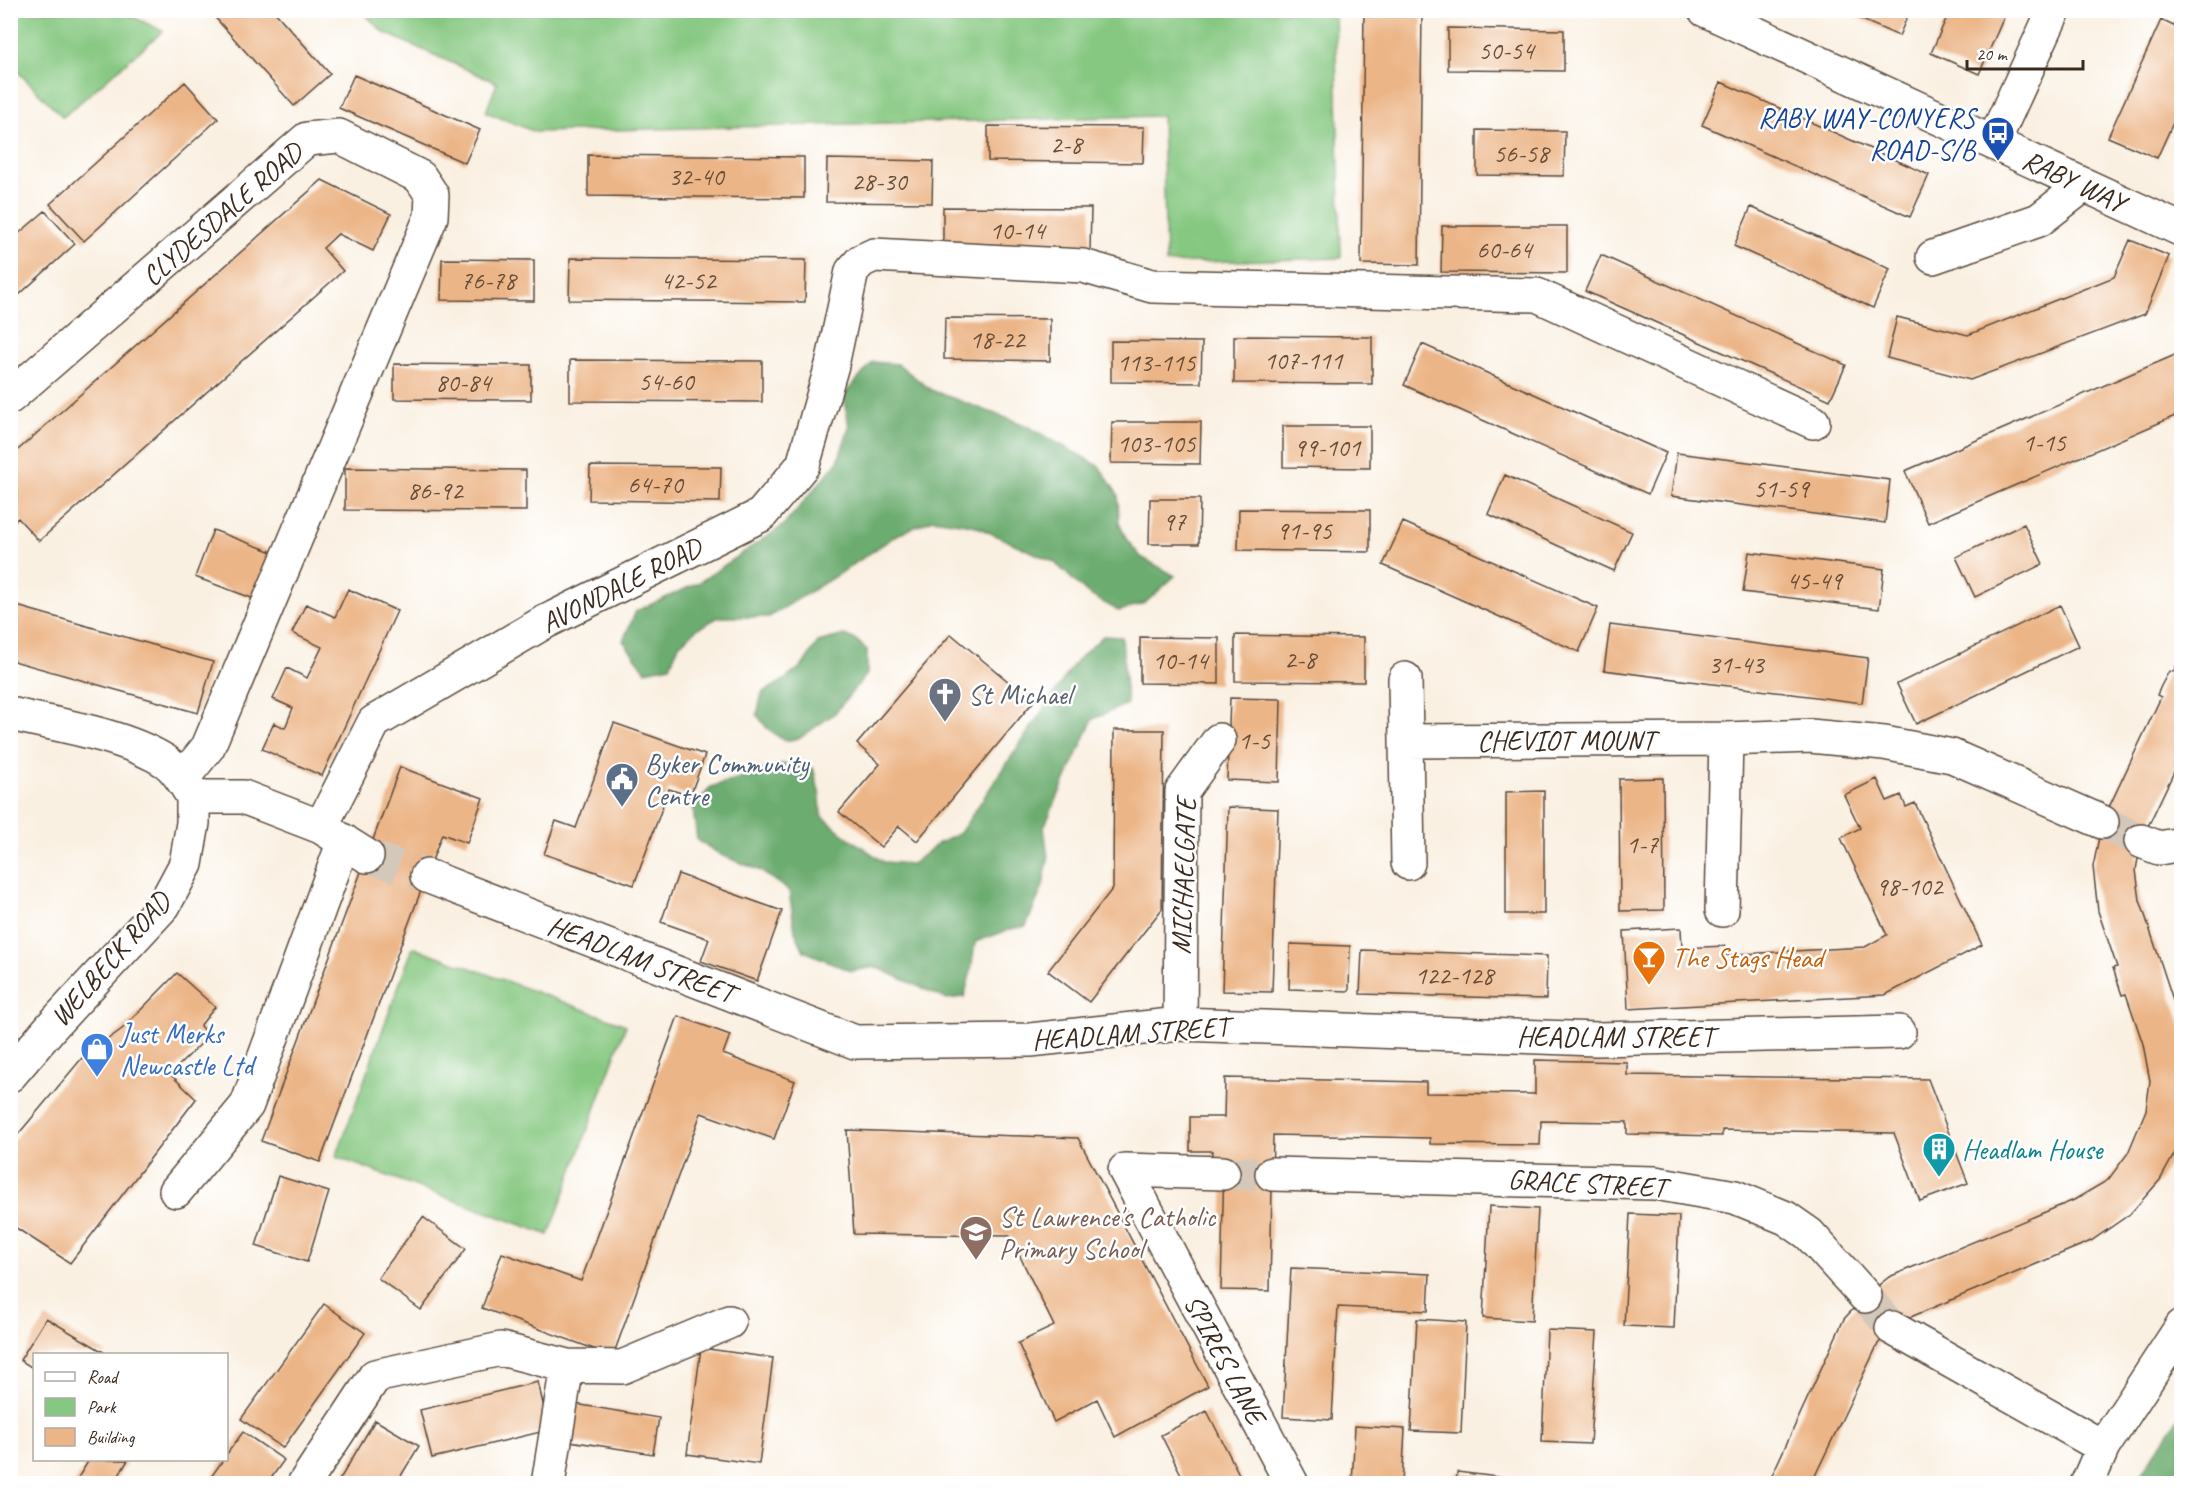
<svg xmlns="http://www.w3.org/2000/svg" width="2192" height="1494" viewBox="0 0 2192 1494" font-family="Caveat,sans-serif">
	<style>
		.green { fill: #86c881; stroke: #607950; stroke-width: 1.5 }
		.forest { fill: #6cac6f; stroke: #546b46; stroke-width: 1.5 }
		.building { fill: #ecb587 }
		.lines { fill: none; stroke-linecap: round; stroke-linejoin: round }
		.minor-tunnel { stroke: #d4c8bb; stroke-width: 33; stroke-dasharray: 33 16; stroke-linecap: butt }
		.minor-casing { stroke: #58483b; stroke-width: 36 }
		.minor { stroke: #fff; stroke-width: 33 }
		.labels { text-anchor: middle; dominant-baseline: central; stroke-width: 5; stroke-linejoin: round; paint-order: stroke }
		.number-label { font-size: 26px; fill: #674d38 }
		.transit-label { font-size: 28px; fill: #164399; stroke: #fff; text-anchor: end }
		.street-label { font-size: 28px; fill: #3b2a1e; stroke: #fff }
		.worship-label { font-size: 28px; fill: #5b616d; stroke: #fff; text-anchor: start }
		.service-label { font-size: 28px; fill: #4e5e75; stroke: #fff; text-anchor: start }
		.food-label { font-size: 28px; fill: #c56008; stroke: #fff; text-anchor: start }
		.shop-label { font-size: 28px; fill: #366cbe; stroke: #fff; text-anchor: start }
		.culture-label { font-size: 28px; fill: #0d838f; stroke: #fff; text-anchor: start }
		.education-label { font-size: 28px; fill: #785e54; stroke: #fff; text-anchor: start }
	</style>
	<rect width="100%" height="100%" fill="#fff"/>
	<filter id="ink" filterUnits="userSpaceOnUse"><feTurbulence type="fractalNoise" baseFrequency=".0167" numOctaves="2"/><feDisplacementMap in="SourceGraphic" scale="12" xChannelSelector="R" yChannelSelector="G"/><feConvolveMatrix kernelMatrix="1 2 1 2 8 2 1 2 1" color-interpolation-filters="sRGB"/></filter>
	<filter id="wash" filterUnits="userSpaceOnUse"><feTurbulence type="fractalNoise" baseFrequency=".008" numOctaves="4" result="noise"/><feDisplacementMap in="SourceGraphic" scale="24" xChannelSelector="R" yChannelSelector="G"/><feGaussianBlur stdDeviation="1.35" result="paint"/><feColorMatrix in="noise" values="0 0 0 0 0 0 0 0 0 0 0 0 0 0 0 0 0 1.4 0 .05"/><feComposite in="paint" operator="in"/></filter>
	<g filter="url(#wash)">
		<rect width="100%" height="100%" fill="#faf0e2"/>
		<!-- green -->
		<path class="green" d="M10,11H121L163,31L63,117L11,65Z
			M362,11H1335L1341,258L1166,263L1162,116L535,132L486,112L497,83L383,32Z
			M413,947L626,1025L549,1235L336,1157Z
			M1060,1477L1148,1478L1151,1483L1057,1484Z"/>
		<!-- forest -->
		<path class="forest" d="M873,362L898,364L931,390L1025,425L1099,466L1118,495L1119,523L1127,540L1141,557L1175,576L1145,603L1119,611L1088,594L1054,562L973,525L933,519L897,535L845,570L769,617H719L697,629L679,645L670,666L646,671L623,641L636,611L698,583L784,525L838,461L849,428L844,395Z
			M844,635L856,640L867,650V674L835,713L800,738L784,741L767,728L757,715L762,693L783,681L803,665L818,642Z
			M1103,636L1122,637L1127,704L1093,719L1044,827L1048,859L1043,886L1026,926L1011,929L975,942L971,971L964,997L946,999L876,967L851,971L804,951L795,932L789,891L759,870L723,856L697,840L693,809L711,787L782,764L813,768L820,795L821,815L842,833L884,862L912,864L939,843L960,833L1076,661Z
			M2181,1414V1483H2137L2143,1471Z"/>
		<g id="blocks">
			<!-- building -->
			<path class="building" d="M218,10H273L330,74L294,106L213,15Z
				M1364,10H1422L1419,265L1361,264Z
				M1856,10H1910L1899,36L1853,16Z
				M1950,10H2007L1979,74L1931,53Z
				M2161,20L2182,30V103L2157,158L2108,137Z
				M1448,28L1564,30V71L1448,70Z
				M354,75L480,130L465,163L339,108Z
				M185,82L218,119L84,241L50,204Z
				M1721,82L1929,175L1910,217L1702,125Z
				M988,126L1144,127L1143,163L988,161Z
				M1477,130L1565,131L1564,176L1477,175Z
				M588,155L804,157V198L588,196Z
				M827,159L933,161L932,203L826,202Z
				M322,180L391,214L373,251L338,234L323,248L343,271L39,541L18,518L10,525V457Z
				M943,207L1091,208L1090,252L943,251Z
				M1751,207L1890,269L1873,308L1734,246Z
				M45,211L75,244L10,303V241Z
				M1442,226H1567V273L1441,272Z
				M2130,240L2169,256L2145,314L1970,380L1887,358L1897,317L1968,335L2114,277Z
				M1601,255L1846,365L1830,400L1585,291Z
				M570,258L806,260L805,302L569,300Z
				M442,259L534,260V301L441,300Z
				M945,318L1050,319V361L944,359Z
				M1234,336L1372,337V384L1234,383Z
				M1111,341L1202,342L1201,383L1111,382Z
				M1422,344L1666,453L1648,494L1404,385Z
				M2182,352V413L1928,523L1905,471Z
				M570,360L762,361V402L570,401Z
				M394,364L531,365V400L394,399Z
				M1112,422H1201L1200,464L1111,463Z
				M1283,426H1370V468L1283,467Z
				M1677,453L1890,480L1885,523L1671,496Z
				M590,466L721,467L720,502L589,500Z
				M345,468L526,470V511L345,510Z
				M1505,475L1632,532L1614,571L1488,514Z
				M1150,499H1200L1199,544H1149Z
				M1239,509L1370,510V552L1238,550Z
				M1403,522L1598,608L1579,652L1383,565Z
				M2024,524L2043,564L1975,597L1956,557Z
				M213,530L278,554L260,601L195,577Z
				M1749,552L1884,569L1879,609L1743,592Z
				M348,589L397,611L322,776L262,749L274,723L285,728L293,708L273,699L287,668L307,678L322,647L292,633L306,604L335,617Z
				M10,604L213,662L198,713L10,660Z
				M2060,605L2079,646L1916,724L1897,684Z
				M1610,625L1868,658L1862,703L1604,670Z
				M951,634L1033,702L917,841L899,826L881,847L839,812L880,764L857,744Z
				M1235,635L1364,637V682L1235,681Z
				M1140,637L1219,638V684L1140,683Z
				M2182,655V755L2141,841L2136,870L2140,900L2182,1027V1140L2160,1180L2130,1214L2091,1241L1906,1319L1892,1328L1878,1344L1811,1484H1768L1844,1319L1865,1296L1889,1277L2074,1200L2108,1180L2128,1153L2146,1110L2150,1081L2143,1044L2126,994L2122,995L2113,968L2117,967L2098,911L2093,867L2102,822L2161,697L2157,695L2161,686L2169,671L2173,672Z
				M1230,698L1281,699L1279,782L1227,780Z
				M614,723L705,755L690,796L669,789L634,885L544,854L556,821L576,828Z
				M1114,730H1164L1162,909L1089,1002L1048,971L1113,888Z
				M400,767L483,798L467,843L442,834L320,1162L261,1141Z
				M1663,778L1664,910L1620,911L1619,779Z
				M1877,779L1887,801L1901,795L1906,807L1915,803L1982,945L1885,995L1628,1009L1624,931L1681,928L1682,948L1725,946V955L1865,947L1887,935L1841,838L1860,828L1844,795Z
				M1544,791V914H1506V792Z
				M1228,807L1278,809L1272,992L1222,991Z
				M678,874L782,911L757,981L701,961L709,939L661,922Z
				M1290,944L1350,946L1349,991L1289,989Z
				M1362,950L1547,956L1546,999L1360,994Z
				M177,973L215,1007L200,1026L209,1036L170,1074L196,1099L70,1263L10,1224V1144L82,1058L122,1029Z
				M678,1016L730,1035L723,1054L795,1081L774,1139L701,1113L613,1356L482,1308L502,1253L581,1281Z
				M1535,1060L1627,1062V1075L1928,1079L1968,1183L1920,1201L1894,1133L1722,1130V1136L1627,1134V1122L1541,1121L1540,1145L1430,1144V1138L1273,1135L1270,1291L1221,1290L1224,1163H1211L1212,1151H1190V1117H1224L1225,1078L1426,1082V1093L1535,1094Z
				M847,1130L1078,1138L1208,1386L1115,1437L1097,1399L1054,1422L1018,1343L1054,1326L1010,1236L854,1234Z
				M278,1176L329,1192L307,1262L256,1246Z
				M1489,1206L1538,1209L1532,1321L1483,1318Z
				M1630,1214L1679,1216L1674,1328L1624,1326Z
				M423,1217L466,1249L421,1310L378,1278Z
				M1291,1268L1430,1274L1428,1311L1338,1307L1332,1420L1283,1417Z
				M324,1304L365,1333L283,1448L241,1419Z
				M46,1318L107,1354H34V1369L20,1360Z
				M1417,1319L1466,1322L1461,1433L1411,1431Z
				M1547,1330L1597,1332L1590,1444L1542,1442Z
				M701,1348L773,1358L759,1464L687,1454Z
				M538,1382L549,1430L432,1458L420,1410Z
				M575,1404L659,1418L653,1454L570,1441Z
				M1207,1411L1244,1484H1186L1161,1435Z
				M375,1420L419,1446L396,1484H337Z
				M1355,1426L1405,1429L1402,1484H1352Z
				M243,1432L284,1460L267,1484H206L223,1460H226V1455Z
				M89,1460H128L115,1482L118,1484H74Z
				M1457,1472L1539,1482V1484H1456Z"/>
		</g>
	</g>
	<g filter="url(#ink)">
		<use href="#blocks" fill-opacity="0" stroke="#58483b" stroke-width="1.5"/>
		<g class="lines">
			<!-- minor-tunnel -->
			<path class="minor-tunnel" d="M2102,822L2141,841
				M367,856L427,876
				M1223,1173L1272,1174
				M1865,1296L1892,1328"/>
			<!-- minor casing -->
			<g class="minor-casing">
				<path id="minor" d="M1705,10L2182,230
					M1993,143L2054,10
					M1933,257L2039,220L2084,185
					M10,397L307,139L339,136L420,177L432,195L431,217L208,747L182,779
					M1405,679L1408,863
					M10,714C58,725 124,735 165,761C177,769 186,785 193,797
					M1406,741L1726,739L1810,736L1884,743L1952,756L2102,822
					M193,797H243L321,827L367,856
					M321,827L374,722L543,623L761,515L803,465L832,365L852,271L861,261L874,255L1083,266L1152,286L1537,295L1813,422
					M2141,841L2159,848L2182,844
					M427,876L855,1042L1030,1040L1180,1024L1597,1039L1899,1032
					M1722,910L1726,739
					M1180,1024L1182,791L1219,740
					M10,1075L51,1027L164,905L186,864L193,823V797
					M1223,1173L1125,1170L1292,1484
					M1272,1174L1655,1183L1735,1197L1786,1218L1809,1234L1865,1296
					M176,1191L247,1105L344,841
					M1892,1328L2103,1447
					M567,1366L622,1367L729,1322
					M304,1484L375,1376L501,1349L567,1366L548,1484
					M2087,1484L2103,1447L2182,1326"/>
			</g>
			<!-- minor -->
			<use href="#minor" class="minor"/>
		</g>
	</g>
	<!-- icons -->
	<defs>
		<g id="bus-pin" transform="scale(1.725)"><path d="M0 17L-7.5 6A9.5 9.5 0 1 1 7.5 6Z" fill="#1a4fb4" stroke="#fff"/><path d="M-5-6H5V4H4V6H2V4H-2V6H-4V4H-5ZM-3.5-4V0h7V-4ZM-3.5 1.2v1.5H-2V1.2ZM2 1.2v1.5H3.5V1.2Z" fill="#fff"/></g>
		<g id="church-pin" transform="scale(1.725)"><path d="M0 17L-7.5 6A9.5 9.5 0 1 1 7.5 6Z" fill="#6b7280" stroke="#fff"/><path d="M-1.2-6h2.4v3.5h3.3v2.4h-3.3V6h-2.4V-.1h-3.3v-2.4h3.3Z" fill="#fff"/></g>
		<g id="civic-pin" transform="scale(1.725)"><path d="M0 17L-7.5 6A9.5 9.5 0 1 1 7.5 6Z" fill="#5c6f8a" stroke="#fff"/><path d="M-.6-6.5H3V-4.5H.6V-3L4-1V1h2V6H-6V1h2V-1L-.6-3ZM-1.2 2.5V6h2.4V2.5Z" fill="#fff"/></g>
		<g id="bar-pin" transform="scale(1.725)"><path d="M0 17L-7.5 6A9.5 9.5 0 1 1 7.5 6Z" fill="#e8710a" stroke="#fff"/><path d="M-6-5H6L.8 .8V4.5H3.5V6h-7V4.5H-.8V.8Z" fill="#fff"/></g>
		<g id="shop-pin" transform="scale(1.725)"><path d="M0 17L-7.5 6A9.5 9.5 0 1 1 7.5 6Z" fill="#3f7fe0" stroke="#fff"/><path d="M-5-2.5h2.3a2.7 3.5 0 0 1 5.4 0H5L5.5 6h-11ZM-1.5-2.5h3a1.5 2.3 0 0 0-3 0Z" fill="#fff"/></g>
		<g id="building-pin" transform="scale(1.725)"><path d="M0 17L-7.5 6A9.5 9.5 0 1 1 7.5 6Z" fill="#0f9aa8" stroke="#fff"/><path d="M-4-6H4V6H1V3H-1V6H-4ZM-2.5-4.3h1.7v1.8h-1.7ZM.8-4.3h1.7v1.8H.8ZM-2.5-1h1.7V.8h-1.7ZM.8-1h1.7V.8H.8Z" fill="#fff"/></g>
		<g id="school-pin" transform="scale(1.725)"><path d="M0 17L-7.5 6A9.5 9.5 0 1 1 7.5 6Z" fill="#8d6e63" stroke="#fff"/><path d="M0-5L7-2L0 1L-7-2ZM-4 1L0 2.5L4 1V4Q0 6-4 4Z" fill="#fff"/></g>
	</defs>
	<g fill-rule="evenodd">
		<use href="#bus-pin" x="1998" y="133"/>
		<use href="#church-pin" x="945" y="694"/>
		<use href="#civic-pin" x="622" y="779"/>
		<use href="#bar-pin" x="1649" y="957"/>
		<use href="#shop-pin" x="97" y="1049"/>
		<use href="#building-pin" x="1939" y="1149"/>
		<use href="#school-pin" x="976" y="1232"/>
	</g>
	<g class="labels">
		<!-- number labels -->
		<g class="number-label">
			<text x="1506" y="50">50-54</text>
			<text x="1066" y="144">2-8</text>
			<text x="1521" y="153">56-58</text>
			<text x="696" y="176">32-40</text>
			<text x="879" y="181">28-30</text>
			<text x="1017" y="230">10-14</text>
			<text x="1504" y="249">60-64</text>
			<text x="488" y="280">76-78</text>
			<text x="688" y="280">42-52</text>
			<text x="997" y="339">18-22</text>
			<text x="1303" y="360">107-111</text>
			<text x="1156" y="362">113-115</text>
			<text x="666" y="381">54-60</text>
			<text x="463" y="382">80-84</text>
			<text x="2044" y="442">1-15</text>
			<text x="1156" y="443">103-105</text>
			<text x="1327" y="447">99-101</text>
			<text x="655" y="484">64-70</text>
			<text x="1781" y="488">51-59</text>
			<text x="435" y="490">86-92</text>
			<text x="1174" y="521">97</text>
			<text x="1304" y="530">91-95</text>
			<text x="1814" y="580">45-49</text>
			<text x="1300" y="659">2-8</text>
			<text x="1180" y="660">10-14</text>
			<text x="1736" y="664">31-43</text>
			<text x="1254" y="740">1-5</text>
			<text x="1642" y="844">1-7</text>
			<text x="1909" y="886">98-102</text>
			<text x="1454" y="975">122-128</text>
		</g>
		<!-- transit labels -->
		<g class="transit-label">
			<text x="1975" y="117">RABY WAY-CONYERS<tspan x="1975" dy="32">ROAD-S/B</tspan></text>
		</g>
		<!-- street labels -->
		<g class="street-label">
			<text transform="translate(2074 181) rotate(25)">RABY WAY</text>
			<text transform="translate(222 214) rotate(-41)">CLYDESDALE ROAD</text>
			<text transform="translate(621 585) rotate(-27)">AVONDALE ROAD</text>
			<text x="1566" y="740">CHEVIOT MOUNT</text>
			<text transform="translate(1183 876) rotate(-88)">MICHAELGATE</text>
			<text transform="translate(110 959) rotate(-49)">WELBECK ROAD</text>
			<text transform="translate(641 959) rotate(21)">HEADLAM STREET</text>
			<text transform="translate(1130 1033) rotate(-4)">HEADLAM STREET</text>
			<text x="1615" y="1036">HEADLAM STREET</text>
			<text transform="translate(1587 1183) rotate(3)">GRACE STREET</text>
			<text transform="translate(1225 1359) rotate(62)">SPIRES LANE</text>
		</g>
		<!-- worship labels -->
		<g class="worship-label">
			<text x="968" y="694">St Michael</text>
		</g>
		<!-- service labels -->
		<g class="service-label">
			<text x="645" y="763">Byker Community<tspan x="645" dy="32">Centre</tspan></text>
		</g>
		<!-- food labels -->
		<g class="food-label">
			<text x="1672" y="957">The Stags Head</text>
		</g>
		<!-- shop labels -->
		<g class="shop-label">
			<text x="120" y="1033">Just Merks<tspan x="120" dy="32">Newcastle Ltd</tspan></text>
		</g>
		<!-- culture labels -->
		<g class="culture-label">
			<text x="1962" y="1149">Headlam House</text>
		</g>
		<!-- education labels -->
		<g class="education-label">
			<text x="999" y="1216">St Lawrence's Catholic<tspan x="999" dy="32">Primary School</tspan></text>
		</g>
	</g>
	<!-- margin -->
	<rect width="2192" height="1494" fill="none" stroke="#fff" stroke-width="36"/>
	<!-- legend -->
	<rect x="33" y="1353" width="195" height="108" fill="#ffffff" stroke="#b1aaa5" stroke-width="1.5"/>
	<rect x="45" y="1372" width="30" height="9" fill="#ffffff" stroke="#b1aaa5" stroke-width="1.5"/>
	<text x="87" y="1383" font-size="18" fill="#3b2a1e">Road</text>
	<rect x="45" y="1398" width="30" height="18" fill="#86c881" stroke="#b1aaa5" stroke-width="1.5"/>
	<text x="87" y="1413" font-size="18" fill="#3b2a1e">Park</text>
	<rect x="45" y="1428" width="30" height="18" fill="#ecb587" stroke="#b1aaa5" stroke-width="1.5"/>
	<text x="87" y="1443" font-size="18" fill="#3b2a1e">Building</text>
	<!-- scale -->
	<path d="M1967 60v9h116v-9" fill="none" stroke="#3b2a1e" stroke-width="3"/>
	<text x="1976" y="60" font-size="18" fill="#3b2a1e" stroke="#ffffff" stroke-width="4.5" paint-order="stroke">20 m</text>
</svg>
